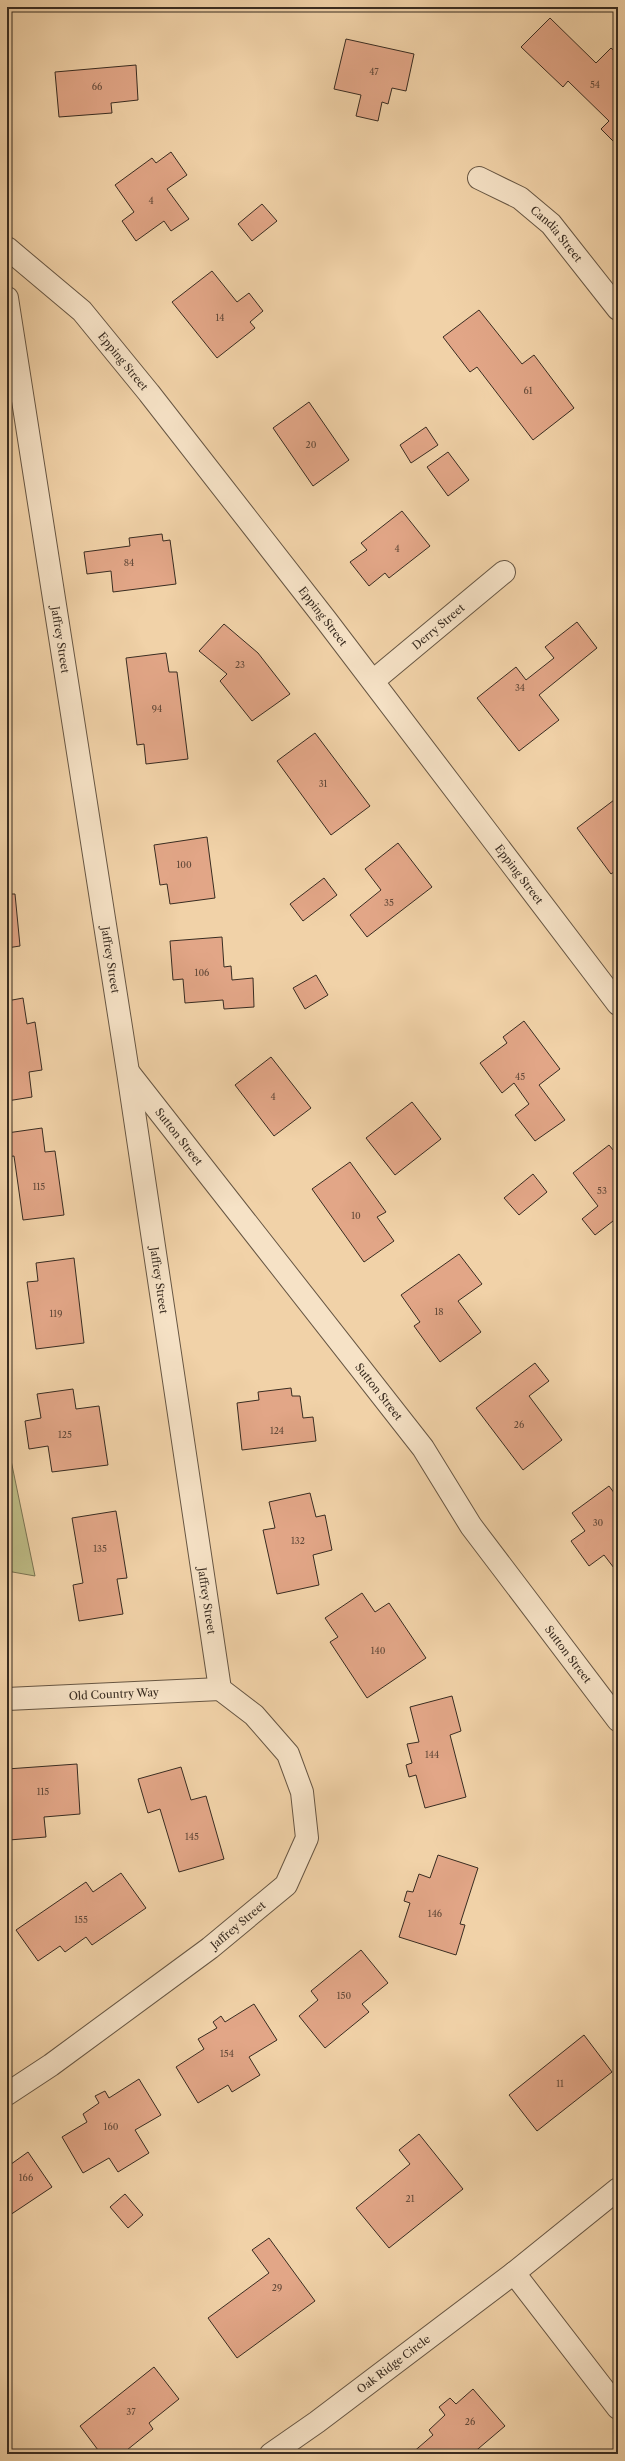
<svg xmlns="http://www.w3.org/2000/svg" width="625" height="2461" viewBox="0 0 625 2461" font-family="'Libre Caslon Text',serif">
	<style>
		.green { fill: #bdbb85; stroke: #7b7453 }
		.building { fill: #e2a687; stroke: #392c21 }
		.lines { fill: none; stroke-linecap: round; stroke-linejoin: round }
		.minor-casing { stroke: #675643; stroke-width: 24 }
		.minor { stroke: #f6e2c6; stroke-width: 22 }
		.labels { text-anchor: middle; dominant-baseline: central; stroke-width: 3.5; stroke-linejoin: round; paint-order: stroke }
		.number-label { font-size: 9px; fill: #634a3a }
		.street-label { font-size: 11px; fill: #392c21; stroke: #f6e2c6 }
	</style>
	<rect width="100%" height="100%" fill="#f1d2a8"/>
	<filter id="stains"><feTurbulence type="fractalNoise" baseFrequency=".005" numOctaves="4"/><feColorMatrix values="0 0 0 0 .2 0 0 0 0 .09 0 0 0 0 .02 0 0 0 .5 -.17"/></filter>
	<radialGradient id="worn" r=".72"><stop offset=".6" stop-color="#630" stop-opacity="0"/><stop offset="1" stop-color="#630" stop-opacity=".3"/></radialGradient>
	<!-- green -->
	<path class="green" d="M7,1441L35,1576L7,1571Z"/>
	<!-- building -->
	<path class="building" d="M550,18L596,63L611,48L618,54V146L601,129L609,121L568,81L563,87L521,47Z
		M346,39L414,54L406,91L392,88L388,104L382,102L378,121L356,116L361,95L334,89Z
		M136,65L138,100L111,103L112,113L59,117L55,72Z
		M171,152L187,175L167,189L189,219L171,231L164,221L136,241L122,221L134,212L115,185L152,158L156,163Z
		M262,204L277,221L252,241L238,224Z
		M212,271L237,302L249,293L263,311L250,322L255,328L217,358L172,302Z
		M479,310L522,364L534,355L574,408L533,440L477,367L470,372L443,337Z
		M309,402L349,460L313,486L273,428Z
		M426,427L438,445L411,463L400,445Z
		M448,452L469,480L448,496L427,467Z
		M402,511L430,546L389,578L385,573L369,586L350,562L367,550L361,543Z
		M162,534L163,541L170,540L176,584L113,592L111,571L87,574L84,552L130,546L129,538Z
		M577,622L597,648L539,695L559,720L519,751L477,698L516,667L526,680L554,658L545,647Z
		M224,624L258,653L290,694L252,721L220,681L227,674L199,651Z
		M166,653L169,672H177L188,759L146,764L144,744L137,745L126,658Z
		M315,733L370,806L331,835L277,761Z
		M7,789L9,808H7Z
		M618,797V869L611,874L577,828Z
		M207,837L215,898L170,904L167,884L160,885L154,845Z
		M398,843L432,887L367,937L350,915L381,890L365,869Z
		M324,878L337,895L303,921L290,904Z
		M7,894H15L20,946L7,948Z
		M222,937L224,967L231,966L232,980L253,978L254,1007L224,1009L223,1000L185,1003L183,979L173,980L170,941Z
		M316,975L328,995L305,1009L293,988Z
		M23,998L27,1024L35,1022L42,1070L29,1072L32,1097L7,1101V1001Z
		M524,1021L560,1069L539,1085L565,1120L535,1141L515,1115L529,1104L514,1083L502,1093L480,1063L507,1043L503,1037Z
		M271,1057L311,1108L274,1136L235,1085Z
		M412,1102L441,1139L395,1175L366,1138Z
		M42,1128L45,1152L55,1151L64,1215L23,1220L14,1156L7,1157V1133Z
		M609,1145L618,1156V1227L613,1221L595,1235L582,1219L598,1206L573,1173Z
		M350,1162L386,1212L377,1217L394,1241L364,1262L312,1189Z
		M533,1174L547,1192L519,1215L504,1198Z
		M459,1254L482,1284L458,1301L481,1332L440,1362L414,1326L420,1322L401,1295Z
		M74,1258L84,1343L36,1349L27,1282L38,1281L36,1263Z
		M535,1363L549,1381L529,1396L562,1440L523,1470L476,1408Z
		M291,1388L292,1396H300L303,1418L313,1417L316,1441L242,1450L237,1403L259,1400L258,1392Z
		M73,1389L76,1409L99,1406L108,1465L52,1472L48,1446L29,1449L25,1421L41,1418L37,1394Z
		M609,1486L618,1498V1565L614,1568L604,1555L589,1566L571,1541L585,1531L572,1513Z
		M310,1493L316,1517L325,1515L332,1550L313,1555L319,1585L277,1594L263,1530L275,1528L269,1502Z
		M116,1511L127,1578L117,1579L123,1614L79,1621L73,1585L83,1583L72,1518Z
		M362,1593L375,1612L389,1603L426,1658L367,1698L330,1642L338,1637L325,1618Z
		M452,1696L461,1731L450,1735L466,1797L425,1808L416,1775L409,1777L406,1765L412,1763L407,1744L419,1742L410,1707Z
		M77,1764L80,1814L44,1817L46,1837L9,1840L7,1769Z
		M181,1767L191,1800L206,1796L224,1859L179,1872L160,1809L148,1813L138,1779Z
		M438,1855L478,1868L460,1924L465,1925L456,1955L399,1937L410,1903L404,1901L407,1891L413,1892L419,1874L430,1878Z
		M121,1873L146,1908L92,1945L86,1937L65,1952L60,1946L38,1961L16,1930L86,1882L93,1892Z
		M361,1950L388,1983L362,2004L369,2012L325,2048L299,2016L318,2000L311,1991Z
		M254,2004L277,2040L249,2057L260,2075L232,2092L228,2085L198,2103L176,2067L204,2049L198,2039L217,2028L213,2022L221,2016L225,2022Z
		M584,2035L612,2072L537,2131L509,2095Z
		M139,2079L161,2115L135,2130L149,2153L118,2172L109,2158L83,2173L62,2137L87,2122L83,2114L99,2103L95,2096L105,2091L109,2098Z
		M419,2134L463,2189L389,2248L356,2208L410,2164L399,2150Z
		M28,2152L52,2187L7,2217V2167Z
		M125,2194L143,2215L128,2228L110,2207Z
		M269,2238L315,2301L237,2358L208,2318L269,2273L252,2250Z
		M154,2367L179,2399L149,2423L153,2429L122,2454H101L80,2426Z
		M473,2389L505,2426L472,2454H411L433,2435L429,2430L445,2415L439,2407L450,2398L456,2404Z"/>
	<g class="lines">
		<!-- minor casing -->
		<g class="minor-casing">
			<g id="minor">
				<path id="s1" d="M479,178L520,198L551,224L618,309"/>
				<path id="s2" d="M7,248L82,311L149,393L326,620L618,1004"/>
				<path id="s3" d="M7,298L128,1072L220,1689L254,1715L288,1754L302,1792L307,1838L286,1885L210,1948L51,2065L7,2094"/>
				<path id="s4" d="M373,681L504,572"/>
				<path id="s5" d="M129,1073L423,1448L471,1526L618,1720"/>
				<path id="s6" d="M7,1699L220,1689"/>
				<path d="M514,2273L618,2189"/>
				<path id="s7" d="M271,2454L317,2422L514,2273L618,2408"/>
			</g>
		</g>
		<!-- minor -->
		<use href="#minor" class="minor"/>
	</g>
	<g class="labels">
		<!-- number labels -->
		<g class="number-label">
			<text x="374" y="71">47</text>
			<text x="595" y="84">54</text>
			<text x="97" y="86">66</text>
			<text x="151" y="200">4</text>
			<text x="220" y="317">14</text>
			<text x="528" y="390">61</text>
			<text x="311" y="444">20</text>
			<text x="397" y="548">4</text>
			<text x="129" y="562">84</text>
			<text x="240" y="664">23</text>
			<text x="520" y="687">34</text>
			<text x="157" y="708">94</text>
			<text x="323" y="783">31</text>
			<text x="184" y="864">100</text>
			<text x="389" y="902">35</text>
			<text x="202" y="972">106</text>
			<text x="520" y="1076">45</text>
			<text x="273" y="1096">4</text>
			<text x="39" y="1186">115</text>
			<text x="602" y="1190">53</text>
			<text x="356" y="1215">10</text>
			<text x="439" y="1311">18</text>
			<text x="56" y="1313">119</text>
			<text x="519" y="1424">26</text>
			<text x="277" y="1430">124</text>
			<text x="65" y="1434">125</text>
			<text x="598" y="1522">30</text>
			<text x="298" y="1540">132</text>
			<text x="100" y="1548">135</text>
			<text x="378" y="1650">140</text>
			<text x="432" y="1754">144</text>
			<text x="43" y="1791">115</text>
			<text x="192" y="1836">145</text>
			<text x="435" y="1913">146</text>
			<text x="81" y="1919">155</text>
			<text x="344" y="1995">150</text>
			<text x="227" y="2053">154</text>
			<text x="560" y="2083">11</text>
			<text x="111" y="2126">160</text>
			<text x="26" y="2177">166</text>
			<text x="410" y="2198">21</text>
			<text x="277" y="2287">29</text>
			<text x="131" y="2411">37</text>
			<text x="470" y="2421">26</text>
		</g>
		<!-- street labels -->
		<g class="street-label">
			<text stroke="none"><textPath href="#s1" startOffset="97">Candia Street</textPath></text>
			<text stroke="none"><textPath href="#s2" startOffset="163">Epping Street</textPath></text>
			<text stroke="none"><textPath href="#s2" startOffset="487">Epping Street</textPath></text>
			<text stroke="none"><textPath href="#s4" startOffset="85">Derry Street</textPath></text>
			<text stroke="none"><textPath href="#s3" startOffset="346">Jaffrey Street</textPath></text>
			<text stroke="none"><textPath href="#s2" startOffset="811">Epping Street</textPath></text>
			<text stroke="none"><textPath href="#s3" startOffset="670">Jaffrey Street</textPath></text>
			<text stroke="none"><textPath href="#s5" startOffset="81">Sutton Street</textPath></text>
			<text stroke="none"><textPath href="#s3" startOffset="994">Jaffrey Street</textPath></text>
			<text stroke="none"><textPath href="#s5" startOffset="405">Sutton Street</textPath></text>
			<text stroke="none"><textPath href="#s3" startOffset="1318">Jaffrey Street</textPath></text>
			<text stroke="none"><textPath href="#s5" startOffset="729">Sutton Street</textPath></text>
			<text stroke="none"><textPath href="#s6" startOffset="107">Old Country Way</textPath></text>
			<text transform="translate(238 1925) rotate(-40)">Jaffrey Street</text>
			<text stroke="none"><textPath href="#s7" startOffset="152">Oak Ridge Circle</textPath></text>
		</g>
	</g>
	<!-- margin -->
	<rect width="625" height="2461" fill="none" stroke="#f1d2a8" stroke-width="24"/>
	<rect x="8" y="8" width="609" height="2445" fill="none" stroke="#392c21" stroke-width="2"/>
	<rect x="12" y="12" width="601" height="2437" fill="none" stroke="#392c21"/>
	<rect width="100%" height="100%" filter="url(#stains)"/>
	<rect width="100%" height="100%" fill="url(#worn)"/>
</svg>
